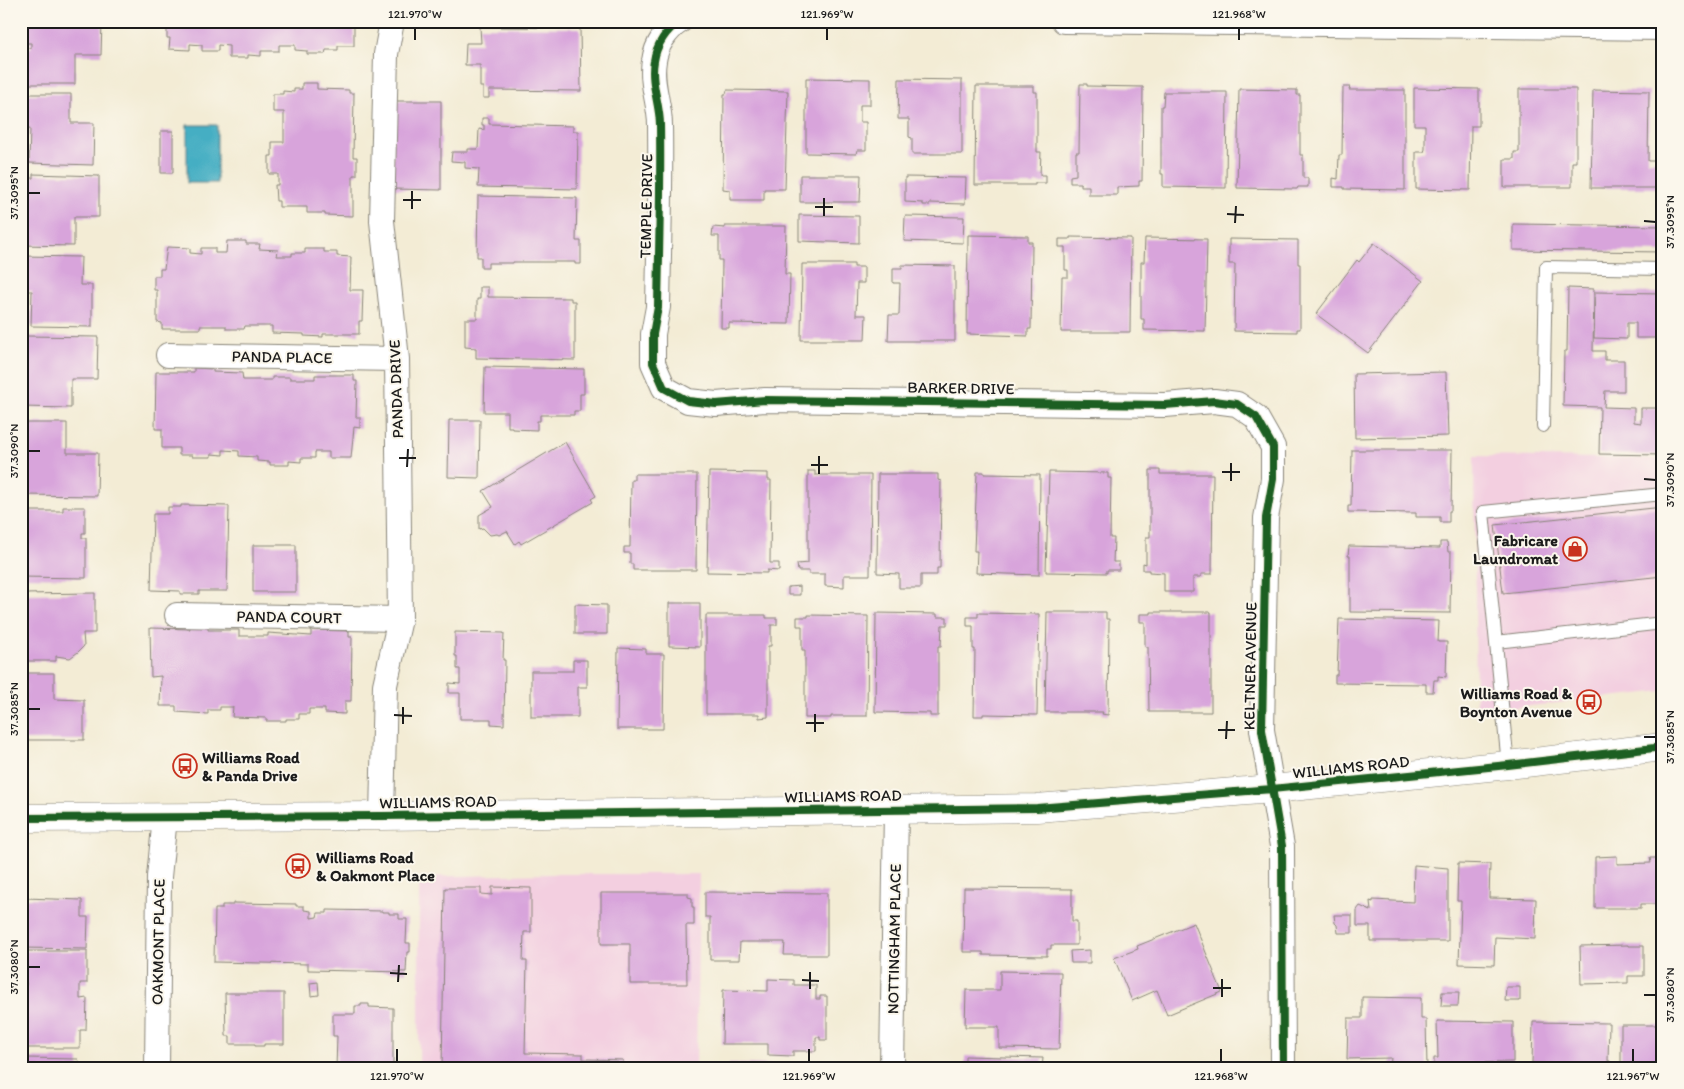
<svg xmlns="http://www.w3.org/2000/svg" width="1684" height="1089" viewBox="0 0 1684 1089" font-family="Itim,sans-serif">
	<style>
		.built { fill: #f3cfe0 }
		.water { fill: #44aec3; stroke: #306570 }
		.building { fill: #d8a4db }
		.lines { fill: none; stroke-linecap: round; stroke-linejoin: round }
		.service-casing { stroke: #888478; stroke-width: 14 }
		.minor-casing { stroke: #888478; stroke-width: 26 }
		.tertiary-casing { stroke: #888478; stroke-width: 29 }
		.service { stroke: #fff; stroke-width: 12 }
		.minor { stroke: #fff; stroke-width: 24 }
		.tertiary { stroke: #fff; stroke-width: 28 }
		.cycleway-casing { stroke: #fbf7ec; stroke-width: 11 }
		.cycleway { stroke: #1b5e20; stroke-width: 8 }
		.ticks { fill: none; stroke: #1c1c1c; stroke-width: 2 }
		.labels { text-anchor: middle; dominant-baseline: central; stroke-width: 4; stroke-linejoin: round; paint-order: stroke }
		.street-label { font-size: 16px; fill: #1c1c1c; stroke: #fbf7ec }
		.poi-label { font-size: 16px; font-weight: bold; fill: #1c1c1c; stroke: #fbf7ec; text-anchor: end }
		.neatline { fill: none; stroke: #1c1c1c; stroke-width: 2 }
		.ticks-label { font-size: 12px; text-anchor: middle; fill: #1c1c1c }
	</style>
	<rect width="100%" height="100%" fill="#fbf7ec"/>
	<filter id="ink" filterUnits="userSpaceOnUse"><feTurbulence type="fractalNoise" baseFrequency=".02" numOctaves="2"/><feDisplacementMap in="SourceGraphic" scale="10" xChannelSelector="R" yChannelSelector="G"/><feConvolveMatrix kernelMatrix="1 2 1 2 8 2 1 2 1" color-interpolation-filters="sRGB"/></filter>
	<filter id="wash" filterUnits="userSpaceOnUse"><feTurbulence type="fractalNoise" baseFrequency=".0096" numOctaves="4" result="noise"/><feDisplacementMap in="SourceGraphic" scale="20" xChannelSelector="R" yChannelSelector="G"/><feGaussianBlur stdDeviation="1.12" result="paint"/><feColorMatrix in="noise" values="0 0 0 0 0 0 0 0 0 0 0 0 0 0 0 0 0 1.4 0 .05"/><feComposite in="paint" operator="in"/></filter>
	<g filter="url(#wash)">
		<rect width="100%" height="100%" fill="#f3ecd5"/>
		<!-- built -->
		<path class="built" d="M1474,456L1663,459V691L1476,712Z
			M551,874H699L696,1068H419V877Z"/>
		<!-- water -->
		<path class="water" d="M187,125H217V183H187Z"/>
		<g id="blocks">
			<!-- building -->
			<path class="building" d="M21,21H102L101,55H75V84H21V48H31V43H21Z
				M105,21H129V26L105,25Z
				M164,21H354V46H338V50H326L325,54H307V51L295,50V45H279V51H261V56L248,55V58H229V46L218,45V51H202V45L190,44V50L169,49L170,38H167V28H164Z
				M480,27L580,28L581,91L489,90V98H483V87H480V65H465L466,43H481Z
				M806,78L870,79V105H860V122H866V150H857L856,154L806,153Z
				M899,79L962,80V154H912V138L909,137V119H898Z
				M302,83H317V89L349,90V93H354L353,157H357V175H353V216L325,215V213H307V207H279V201H276L275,185H278V174H269V156H272V142H284V112H273V94H283V91L294,92V89H302Z
				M1080,84H1087V86L1143,87L1142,181H1139V186L1117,187V195H1089V186H1081V183H1070V176L1076,175V152H1079Z
				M976,86H1034V92H1037V152H1041L1040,175H1046V183H1035V185H975Z
				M1343,87H1350L1349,90H1405V190L1344,189V187H1333V178L1338,179L1339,155H1342Z
				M1414,88L1479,89V126H1471L1470,190L1416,189V152H1424L1425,149V125H1414Z
				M1239,89L1297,90V95H1300V155H1303V178H1308V187H1298L1297,189L1237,188Z
				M1519,89H1576V162H1572V187H1504V159H1514V152H1519Z
				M727,90L788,91L785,189H764V200H730V190L723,189L724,94H726Z
				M1593,90L1649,91L1648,161H1663V188H1591Z
				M1164,92H1227L1226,188L1163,187V174H1161V106H1163Z
				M21,94H71V123H94L93,165L29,163L30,129H21Z
				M393,101H441V190L393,189Z
				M482,118H489V124L573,126V131H578L577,189L478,187L479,169L465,168V162L451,161L452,152H468V149H478L479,129L484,130V125H482Z
				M161,131H173V173H161Z
				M33,174L99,176V217H74V246L21,245V209H29V178H33Z
				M800,175H861L860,202H800Z
				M905,177L966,178L965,204L930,203V205H923V203L905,202Z
				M478,196L577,198L576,241H581V264H575V262H513V263H488V268H481V257H477Z
				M799,215L859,216V243L799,241Z
				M905,216L964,217L963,243L904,241Z
				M1513,224L1663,226V252L1513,250Z
				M725,226H786L785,274H790L789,324L729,323V328H721L722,260H719V236H712L713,227L725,228Z
				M968,235L1028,236V242H1032L1031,329H1028V336L967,334Z
				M1070,237L1131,238L1130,332H1061L1062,277H1068V270H1065V247H1059V239H1070Z
				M1145,238L1207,239L1205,331L1144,330V319H1141V262H1144Z
				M1229,239L1298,240V264H1300V329H1297V332L1234,331L1235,264H1229Z
				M227,241H246V244H260L259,249L278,250L277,256H292V253H305V249H324V252H337V256L351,257L350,290H363L362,321H359V334H323V337L304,336V334L272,333V326H245L244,329H226V326H200V329H162V323L157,322V290H154V276H160V269H164L167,247L190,248V253L201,254V248H215V253H226Z
				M1374,243L1423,281L1368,353L1316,314L1357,260L1359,262Z
				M21,256L81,257L80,285H92V327L31,326L32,291H21Z
				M802,264H854V267H864V283H857L856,315H866L865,340H801Z
				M902,265L955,266V341H888L889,315H899L900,283H893V268H902Z
				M480,287H488V297L571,298V301H575V360L476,358V348L465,347V319H477V299H480Z
				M1568,288L1594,289L1593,351H1605V360H1624V391H1605L1604,407L1634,408V422L1641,423V408H1663V455L1599,454L1600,407L1563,406L1564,351H1567Z
				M1595,292L1663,293V338H1636V323H1627V339L1594,338Z
				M26,336L98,337L97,379H71V408L21,407V371H25Z
				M485,367L584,369V394H580V411H574V415H540V421H537V430L512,429V427H508V412H484Z
				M194,368L213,369V372L242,373L243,380H272V377H290V379H315V375H354V381H357L356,417H360V428L354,427L351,458H329V452H315V458H301V462L289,461V465H270V462L257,461V457L239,456V451L223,450V455L211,454V457H192V455H179V448H162V429H155L156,372H194Z
				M1446,372L1448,436L1355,438L1354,374Z
				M449,420H480L479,478L448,477Z
				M21,423H67V453H98L97,496L24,495L25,459H21Z
				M565,442L596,496L591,499L593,502L521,544L519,541L515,544L507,531L499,535L497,534L490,535L483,528L479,529V515L493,507L483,491Z
				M1352,450H1452L1451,511H1449V522H1440V517H1416V513L1348,512V506H1351Z
				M1150,470H1160V474H1213L1212,574H1201V577H1193V592H1164V573L1149,572V570H1143V563L1146,564V537H1150Z
				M808,471H815V475H871L870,575H844V587L825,586V574H809V571H798L797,564L808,563Z
				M709,472L768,473V480H771L770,563H779V571L767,570V573L707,572Z
				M977,472H984V474L1040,475L1039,575L976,573L977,551H974Z
				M1049,472L1108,473V478H1111L1110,538H1114L1113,562H1119V570H1107V573L1046,572Z
				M634,474H697L696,570H633V564H630V553H624V547H630L631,480H634Z
				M878,474H938V480L941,481L940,568H937V575H921V588H899V574L877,573Z
				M181,505L229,506L227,591H199V594H180V591L151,590L153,514H168V507H181Z
				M63,507H85V533H82V538H86V578L21,577V511H63Z
				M1663,507V576L1503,593L1495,525Z
				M1440,542H1447L1448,552H1451L1450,613L1350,612V556H1348L1349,546L1440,548Z
				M253,545H296V592H253Z
				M800,586V595H788V587Z
				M95,593V633H83L84,646L78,652L70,658L56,656V661H21V594Z
				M669,603H700V647L669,646Z
				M575,604L607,605V634H575Z
				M1047,612H1106V619H1109L1108,715L1102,714L1103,712H1045Z
				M1151,612H1211V712H1149L1148,647H1145V622H1140V614H1151Z
				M876,613L937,614V617H947V625H942L941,646H938V716H930V713L875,712Z
				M978,613L1039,614L1037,715L983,714V716H974L975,649H973V626H967V617H978Z
				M706,615H766V618H777V625H771V646H768V717L759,718V714H706Z
				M808,615L868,616L867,716H831V718H805V650H802V626H797V617H808Z
				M1339,619L1439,621L1438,642H1447L1446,677L1438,676V680H1434L1433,692H1426V684L1335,683V675H1337Z
				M189,626L208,627V630H239V636H268V633L311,636V630L349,631V637H352L351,701H345V714L325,713V709H309V714H299V719H286V721H266V718L232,717L233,707H220V710H208V714L176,712V706H160L161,676L151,677L150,628L190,629Z
				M455,632L504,633L503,660H505L504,725L491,724V719H460V693H449V683L460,684V669H457V656H455Z
				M618,648L646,649V654H664L663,729H617Z
				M573,660H587V687H578V717H531V671H573Z
				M21,673H54V699L84,700V740H21Z
				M1617,856V864L1651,863L1650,858H1663V904H1641V908H1595V857Z
				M1458,863L1490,864L1489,898L1536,899L1535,939L1495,937L1494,965L1459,964L1461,901H1457Z
				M1414,865L1448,868V941H1370V926H1357V910L1360,906L1371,911L1370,901L1373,902V900L1413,902Z
				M492,887L531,888V932H524L523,961H527L525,1053L583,1054V1059L623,1060V1068H442L445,888H481V894L492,895Z
				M964,888L1072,889V921H1077V945H1051V949H1047V956L983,955V952H963Z
				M705,892L827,893V955H784L785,942H740L739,960H710V917H705Z
				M601,893H688V897L692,898V907H694V925H686L687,984H630V944H601Z
				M25,898L82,900V917H88L87,949L21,948V922L24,919L25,915H22V906H25Z
				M233,903L296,904V906H304V910L311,911V918L317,917L318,913H327V910L382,911V912H389V914H399V919H407L406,943H410V952H407L406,972L308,970V964L214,962L215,909H222V905H233Z
				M1334,915H1352V933H1338L1337,925L1335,923Z
				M1194,923L1222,992L1167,1015L1157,990L1132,1001L1114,958L1138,949L1137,946Z
				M1628,945V946H1644V976H1628V983L1581,984L1580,946Z
				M1090,950V963H1071L1070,951Z
				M21,951H87V983H80V999L87,998L86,1030H80V1048H24V1028L21,1025L22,986L26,985V982L21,978Z
				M1000,971L1061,972L1059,1049L999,1048V1027H965L966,990H1000Z
				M768,979L794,980V985H816V999H820V996H827V1040H820V1037H816V1051H793V1056L768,1055V1044H722L723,990L768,991Z
				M318,982L319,995L311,996L310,983Z
				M1506,987H1520V1001H1505Z
				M1442,992H1459L1458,1006H1441Z
				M225,993H284V1044H264V1046H255V1044H230V1036H226Z
				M1362,997L1421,998V1019H1426L1427,1068H1390L1391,1058L1347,1059L1348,1018H1362Z
				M361,1004H369V1007L393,1008V1068H336L337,1036H333V1014H355V1006H361Z
				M1437,1021L1513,1022V1062L1467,1063V1068H1434V1058H1438Z
				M1533,1022L1609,1023L1608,1061H1610V1068H1574V1064L1532,1063Z
				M1621,1025H1663V1067L1618,1068V1063H1621Z
				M965,1056L1043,1058L1042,1068H965Z
				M27,1058L78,1059L79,1061V1068H27Z
				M729,1064L815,1066V1068H729Z"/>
		</g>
	</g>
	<g filter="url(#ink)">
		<use href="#blocks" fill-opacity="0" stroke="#888478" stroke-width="1"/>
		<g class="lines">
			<!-- service casing -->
			<g class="service-casing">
				<path id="service" d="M1543,426L1546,267L1663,269
					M1496,642L1663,623
					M1508,765L1483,512L1663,494"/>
			</g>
			<!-- minor casing -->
			<g class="minor-casing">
				<path id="minor" d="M680,21C667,29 656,45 654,61C650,83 660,104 660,125C661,186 659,247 658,307L653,334V363L664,388L688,401L716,404L765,400L1165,405L1214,401L1237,404L1256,417L1273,447V479L1266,518L1262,730L1282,846L1283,1068
					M1064,21L1663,28
					M168,355L397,359
					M177,615L400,619
					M382,816L385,685L400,619L397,359L382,221L386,54L392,21
					M157,1068L159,877L165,817
					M892,1068L896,809"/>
			</g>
			<!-- tertiary casing -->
			<g class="tertiary-casing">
				<path id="tertiary" d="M21,818L382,816L1037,808L1272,789L1508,765L1663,747"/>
			</g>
			<!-- service -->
			<use href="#service" class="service"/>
			<!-- minor -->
			<use href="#minor" class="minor"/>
			<!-- tertiary -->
			<use href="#tertiary" class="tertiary"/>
			<!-- cycleway casing -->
			<g class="cycleway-casing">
				<path id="cycleway" d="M680,21C667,29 656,45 654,61C650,83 660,104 660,125C661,186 659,247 658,307L653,334V363L664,388L688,401L716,404L765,400L1165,405L1214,401L1237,404L1256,417L1273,447V479L1266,518L1262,730L1282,846L1283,1068
					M21,818L382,816L1037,808L1272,789L1508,765L1663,747"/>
			</g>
			<!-- cycleway -->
			<use href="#cycleway" class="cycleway"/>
		</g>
	</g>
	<!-- ticks -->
	<path class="ticks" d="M415,40V28M827,40V28M1239,40V28M28,193H40M403,200H421M815,207H833M412,209V191M1227,214L1244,215M824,216V198M1644,221L1656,222M1235,223L1236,206M28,451H40M399,458H416M811,465H828M407,467L408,449M1222,472H1240M819,474V456M1644,479L1656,480M1231,481V463M28,709H40M394,715L412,716M806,723H824M403,724V707M1218,730H1235M815,732V714M1644,737H1656M1226,739L1227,721M28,967H40M390,973L407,974M802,980L819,981M398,982L399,965M1213,988H1231M810,989V972M1644,995H1656M1222,997V979M397,1062V1049M809,1062V1049M1221,1062V1049M1633,1062V1049"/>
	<!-- icons -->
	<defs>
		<g id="shop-ring" transform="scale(1.25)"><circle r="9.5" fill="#fbf7ec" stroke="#c8321e" stroke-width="1.5"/><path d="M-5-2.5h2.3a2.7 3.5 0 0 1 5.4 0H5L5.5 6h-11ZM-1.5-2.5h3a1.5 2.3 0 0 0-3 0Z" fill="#c8321e"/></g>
		<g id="bus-ring" transform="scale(1.25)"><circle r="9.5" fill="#fbf7ec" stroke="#c8321e" stroke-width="1.5"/><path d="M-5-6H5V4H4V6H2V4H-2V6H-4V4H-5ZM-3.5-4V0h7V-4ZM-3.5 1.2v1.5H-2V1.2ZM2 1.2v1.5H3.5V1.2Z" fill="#c8321e"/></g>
	</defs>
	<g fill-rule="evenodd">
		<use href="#shop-ring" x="1575" y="549"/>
		<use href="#bus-ring" x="1589" y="702"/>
		<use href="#bus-ring" x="185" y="766"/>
		<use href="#bus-ring" x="298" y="866"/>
	</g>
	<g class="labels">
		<!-- street labels -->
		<g class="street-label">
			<text transform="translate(646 206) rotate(-89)">TEMPLE DRIVE</text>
			<text transform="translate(282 357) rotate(1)">PANDA PLACE</text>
			<text transform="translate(961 388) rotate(1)">BARKER DRIVE</text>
			<text transform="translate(396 389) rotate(-92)">PANDA DRIVE</text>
			<text transform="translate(289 617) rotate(1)">PANDA COURT</text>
			<text transform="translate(1250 666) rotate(-89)">KELTNER AVENUE</text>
			<text transform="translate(1351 767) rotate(-6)">WILLIAMS ROAD</text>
			<text transform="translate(843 796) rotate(-1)">WILLIAMS ROAD</text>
			<text transform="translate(438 802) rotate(-1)">WILLIAMS ROAD</text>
			<text transform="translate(894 939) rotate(-89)">NOTTINGHAM PLACE</text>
			<text transform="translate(158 942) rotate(-89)">OAKMONT PLACE</text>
		</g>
		<!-- poi labels -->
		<g class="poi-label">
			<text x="1558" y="540">Fabricare<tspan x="1558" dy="18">Laundromat</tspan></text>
			<text x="1572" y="693">Williams Road &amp;<tspan x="1572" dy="18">Boynton Avenue</tspan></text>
			<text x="202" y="757" text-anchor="start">Williams Road<tspan x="202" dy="18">&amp; Panda Drive</tspan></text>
			<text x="316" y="857" text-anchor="start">Williams Road<tspan x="316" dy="18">&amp; Oakmont Place</tspan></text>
		</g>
	</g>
	<!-- margin -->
	<rect width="1684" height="1089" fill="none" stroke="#fbf7ec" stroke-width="55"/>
	<rect x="28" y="28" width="1628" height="1034" class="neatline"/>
	<g class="ticks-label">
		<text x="415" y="18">121.970°W</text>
		<text x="827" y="18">121.969°W</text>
		<text x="1239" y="18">121.968°W</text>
		<text transform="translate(14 193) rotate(-90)" y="4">37.3095°N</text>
		<text transform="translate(1670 222) rotate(-90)" y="4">37.3095°N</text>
		<text transform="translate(14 451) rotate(-90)" y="4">37.3090°N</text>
		<text transform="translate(1670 480) rotate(-90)" y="4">37.3090°N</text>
		<text transform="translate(14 709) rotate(-90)" y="4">37.3085°N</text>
		<text transform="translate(1670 737) rotate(-90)" y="4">37.3085°N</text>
		<text transform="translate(14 967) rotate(-90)" y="4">37.3080°N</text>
		<text transform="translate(1670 995) rotate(-90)" y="4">37.3080°N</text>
		<text x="397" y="1080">121.970°W</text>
		<text x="809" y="1080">121.969°W</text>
		<text x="1221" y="1080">121.968°W</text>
		<text x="1633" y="1080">121.967°W</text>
	</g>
</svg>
